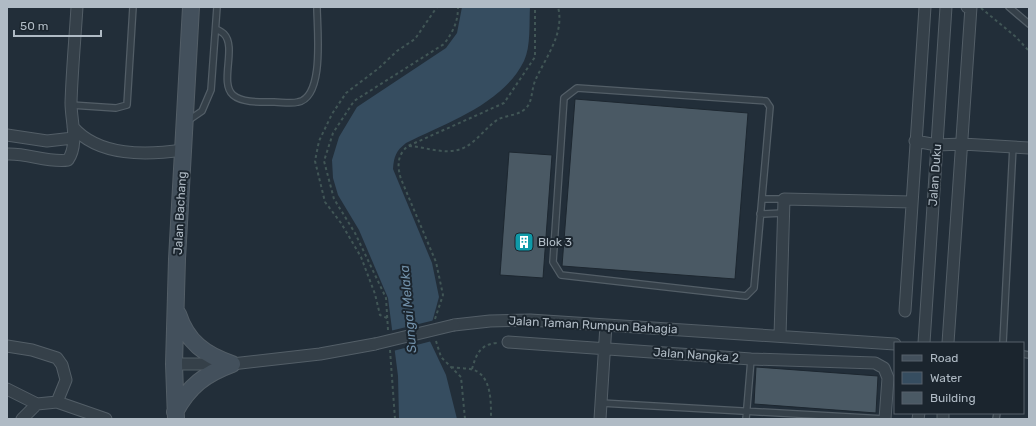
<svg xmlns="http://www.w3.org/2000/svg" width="1036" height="426" viewBox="0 0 1036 426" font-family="Rubik,sans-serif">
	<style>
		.water { fill: #364d60 }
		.pier { fill: #222e39 }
		.building { fill: #4a5964; stroke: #1d2730 }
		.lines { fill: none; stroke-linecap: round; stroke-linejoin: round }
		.lane-casing { stroke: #535e67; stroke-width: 8 }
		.street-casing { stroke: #535e67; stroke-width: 13 }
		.secondary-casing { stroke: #535e67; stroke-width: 18 }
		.path { stroke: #415656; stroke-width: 2; stroke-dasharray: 3 3; stroke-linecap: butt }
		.lane { stroke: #354049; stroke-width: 5.5 }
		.street { stroke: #354049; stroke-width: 11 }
		.secondary { stroke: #43505c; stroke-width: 16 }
		.street-bridge-casing { stroke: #535e67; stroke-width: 13; stroke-linecap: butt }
		.street-bridge { stroke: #354049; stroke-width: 11 }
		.labels { text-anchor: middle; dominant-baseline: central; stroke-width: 4; stroke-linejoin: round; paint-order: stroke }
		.street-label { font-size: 12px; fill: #b0bbc5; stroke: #1b252e }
		.poi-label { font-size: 12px; fill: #b0bbc5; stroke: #1b252e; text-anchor: start }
		.water-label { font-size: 13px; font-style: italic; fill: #7190a9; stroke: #1b252e }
	</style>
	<rect width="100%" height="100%" fill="#222e39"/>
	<!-- water -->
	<path class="water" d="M462,7H530C529,24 531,46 524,61C503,104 446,123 406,143C396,151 394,156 393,169L432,263L439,297L428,337L446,375L457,419H399L398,376L388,298L359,230L338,195L333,178L332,160L339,137L357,107L446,48L457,33Z"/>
	<!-- pier -->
	<path class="pier" d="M435,320L430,336L432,341L393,351L390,331Z"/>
	<!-- building -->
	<path class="building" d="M575,99L748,113L735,279L562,266Z
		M509,152L552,155L543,278L500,275Z
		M756,367L878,376L876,413L754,404Z"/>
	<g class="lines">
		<!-- lane casing -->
		<g class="lane-casing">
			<path id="lane" d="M1009,7L1029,24
				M216,29C218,30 222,32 224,34C237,47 219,83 233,95C242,103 261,102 274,102C281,102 291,104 298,102C325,97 317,29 317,7
				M577,88L766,101L770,107L754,288L746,296L561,275L553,262L564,98Z
				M71,105L116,108L127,105L133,7
				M186,122L202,111L211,90L217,7
				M762,199H784
				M760,214L784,213
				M1003,343L1013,146
				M1023,354L1029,355
				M601,403L885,419
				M746,419L751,359
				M996,419L997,413"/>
		</g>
		<!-- street casing -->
		<g class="street-casing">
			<path id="street" d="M73,127C99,157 147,155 183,150
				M7,135L47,141L73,138
				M915,141L937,145L962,144L1029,148
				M7,154C28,153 48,163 68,160C79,144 71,121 71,103C72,71 75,39 77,7
				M905,311L925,7
				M454,325L490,321L530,320L895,344
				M780,336L784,199L912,202
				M508,342L751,359L875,363L884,368L888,378L885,419
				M924,343L946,7
				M948,343L971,7H967
				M7,346L32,350L57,358L62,365L66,380L57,402
				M174,364H232L320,354L375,344
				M7,389L37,404
				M22,419L37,404L57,402L106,419
				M600,419L606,325
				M918,419L919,413
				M943,419V413"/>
		</g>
		<!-- secondary casing -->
		<g class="secondary-casing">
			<path id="secondary" d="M178,314C187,342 205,355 232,364
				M175,412C189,386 205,374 232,364
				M176,419L174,364L177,259L191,7"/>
		</g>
		<!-- path -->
		<path class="path" d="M981,8L1016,37L1029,51
			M409,146C426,147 445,155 461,149C477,143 485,127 499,119C507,115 517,116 525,109C533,102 531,91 535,81C545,58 565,34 558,7
			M387,318L380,315L375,294L361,257L341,223L325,202L315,161L319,141L332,114L346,93L379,68L397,51L415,39L437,7
			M435,319L443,295L436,262L401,179C397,166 397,155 408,146L504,103L535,57V7
			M388,330L386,298L355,233L334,199L324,161L333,133L354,101L444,44C453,32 458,22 458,7
			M436,341L441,357L461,377L465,419
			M390,350L395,419
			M451,367C457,368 464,368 470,369C492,373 491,402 491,419
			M472,369C476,355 480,344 497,343"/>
		<!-- lane -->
		<use href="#lane" class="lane"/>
		<!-- street -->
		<use href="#street" class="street"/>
		<!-- secondary -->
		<use href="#secondary" class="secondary"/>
		<!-- street-bridge casing -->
		<g class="street-bridge-casing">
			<path id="street-bridge" d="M375,344L454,325"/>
		</g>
		<!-- street-bridge -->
		<use href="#street-bridge" class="street-bridge"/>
	</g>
	<!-- icons -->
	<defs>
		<g id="building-square" transform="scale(1)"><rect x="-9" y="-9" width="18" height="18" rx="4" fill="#0f9aa8" stroke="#1b252e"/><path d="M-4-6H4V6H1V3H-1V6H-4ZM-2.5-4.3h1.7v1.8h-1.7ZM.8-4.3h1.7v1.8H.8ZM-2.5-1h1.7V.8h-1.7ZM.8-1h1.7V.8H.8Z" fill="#fff"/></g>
	</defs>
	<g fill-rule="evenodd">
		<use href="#building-square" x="524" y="242"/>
	</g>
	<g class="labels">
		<!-- street labels -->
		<g class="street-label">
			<text transform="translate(935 175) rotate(-86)">Jalan Duku</text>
			<text transform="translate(180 213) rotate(-87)">Jalan Bachang</text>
			<text transform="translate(593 325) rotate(3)">Jalan Taman Rumpun Bahagia</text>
			<text transform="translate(696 355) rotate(4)">Jalan Nangka 2</text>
		</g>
		<!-- poi labels -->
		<g class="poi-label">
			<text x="538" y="242">Blok 3</text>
		</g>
		<!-- water labels -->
		<g class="water-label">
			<text transform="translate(408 309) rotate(-95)">Sungai Melaka</text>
		</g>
	</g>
	<!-- border -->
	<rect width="1036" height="426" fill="none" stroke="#b0bbc5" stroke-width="16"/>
	<!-- legend -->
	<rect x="894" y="342" width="130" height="72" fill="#1b252e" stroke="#57616a"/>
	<rect x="902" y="355" width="20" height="6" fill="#43505c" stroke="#57616a"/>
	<text x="930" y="362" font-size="12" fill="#b0bbc5">Road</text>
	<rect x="902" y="372" width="20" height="12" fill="#364d60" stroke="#57616a"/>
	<text x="930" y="382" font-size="12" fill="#b0bbc5">Water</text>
	<rect x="902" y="392" width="20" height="12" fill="#4a5964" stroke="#57616a"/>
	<text x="930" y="402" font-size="12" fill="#b0bbc5">Building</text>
	<!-- scale -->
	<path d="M14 30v6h87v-6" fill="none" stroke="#b0bbc5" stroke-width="2"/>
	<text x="20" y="30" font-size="12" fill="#b0bbc5" stroke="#1b252e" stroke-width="3" paint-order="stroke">50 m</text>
</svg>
